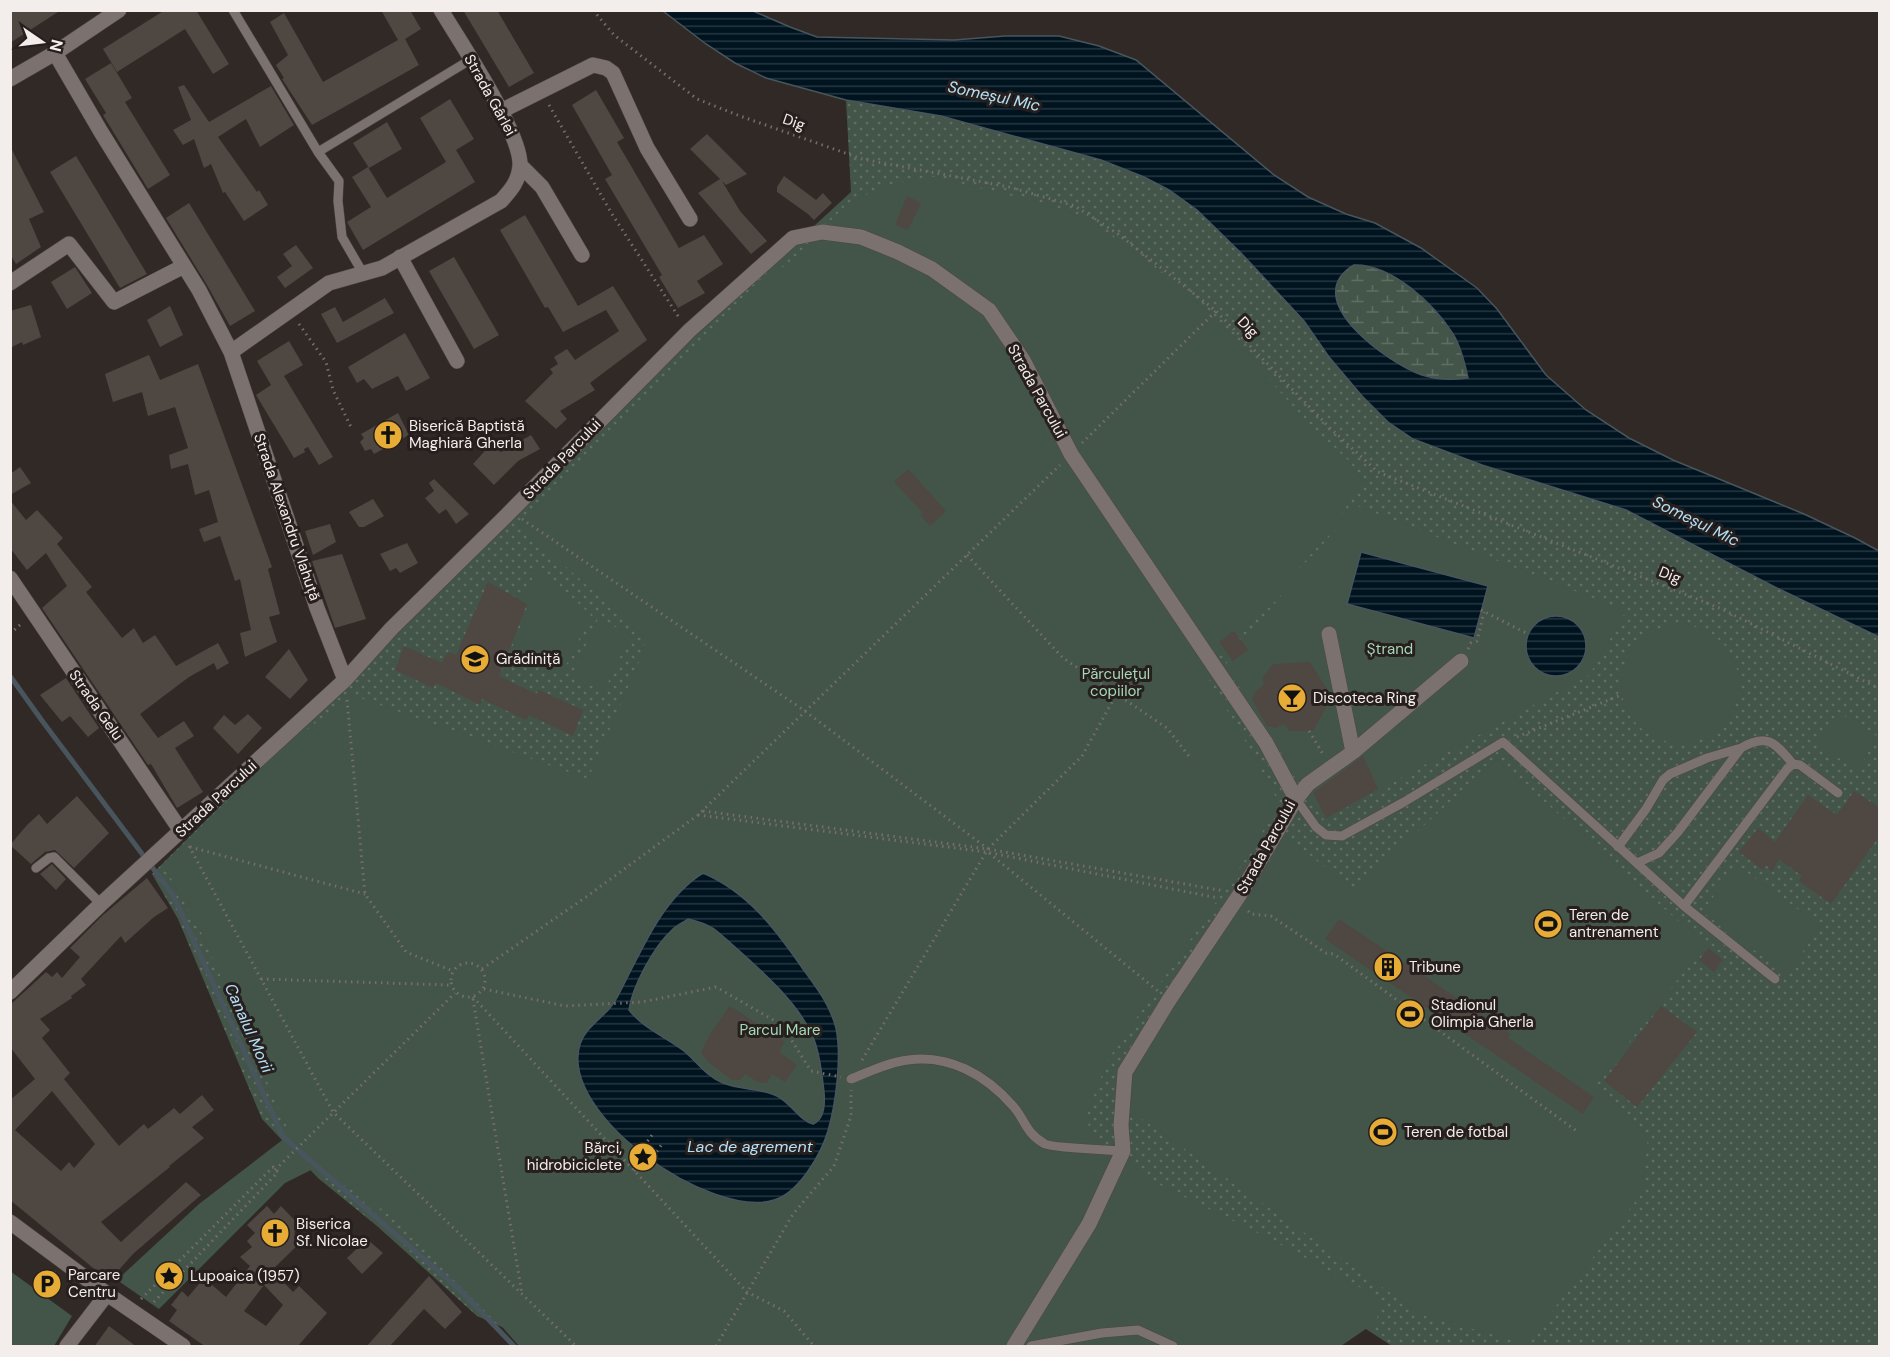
<svg xmlns="http://www.w3.org/2000/svg" width="1890" height="1357" viewBox="0 0 1890 1357" font-family="'DM Sans',sans-serif">
	<style>
		.grass { fill: url(#grass-dots) }
		.wetland { fill: url(#wetland-marsh) }
		.park { fill: #435549 }
		.water { fill: url(#water-rules); stroke: #49555d; stroke-width: 1.5; fill-rule: evenodd }
		.lines { fill: none; stroke-linecap: round; stroke-linejoin: round }
		.stream { stroke: #49555d; stroke-width: 5 }
		.building { fill: #4f4742; fill-rule: evenodd }
		.service-casing { stroke: #4d4644; stroke-width: 10 }
		.pedestrian-casing { stroke: #4d4644; stroke-width: 16 }
		.minor-casing { stroke: #4d4644; stroke-width: 16 }
		.secondary-casing { stroke: #4d4644; stroke-width: 16 }
		.path { stroke: #756e6b; stroke-width: 3; stroke-dasharray: 1.5 4.5; stroke-linecap: butt }
		.service { stroke: #7b716e; stroke-width: 9 }
		.pedestrian { stroke: #7b716e; stroke-width: 15 }
		.minor { stroke: #7b716e; stroke-width: 15 }
		.secondary { stroke: #7b716e; stroke-width: 15 }
		.labels { text-anchor: middle; dominant-baseline: central; stroke-width: 6; stroke-linejoin: round; paint-order: stroke }
		.street-label { font-size: 15px; fill: #f3eeec; stroke: #271f1d }
		.poi-label { font-size: 15px; fill: #f3eeec; stroke: #271f1d; text-anchor: start }
		.park-label { font-size: 15px; fill: #a5d8b7; stroke: #271f1d }
		.water-label { font-size: 16px; font-style: italic; fill: #b4e1f8; stroke: #271f1d }
	</style>
	<defs>
		<pattern id="grass-dots" width="8" height="8" patternUnits="userSpaceOnUse" patternTransform="scale(1.5)"><rect width="8" height="8" fill="#435549"/><path d="M2 2h.1M6 6h.1" fill="none" stroke="#5f6e63" stroke-width="1.8" stroke-linecap="round"/></pattern>
		<pattern id="wetland-marsh" width="20" height="14" patternUnits="userSpaceOnUse" patternTransform="scale(1.5)"><rect width="20" height="14" fill="#435549"/><path d="M1 5h8M5 5V1M11 12h8M15 12V8" fill="none" stroke="#5f6e63"/></pattern>
		<pattern id="water-rules" width="6" height="5" patternUnits="userSpaceOnUse" patternTransform="scale(1.5)"><rect width="6" height="5" fill="#001420"/><path d="M0 2.5h6" fill="none" stroke="#263641"/></pattern>
	</defs>
	<rect width="100%" height="100%" fill="#312926"/>
	<!-- grass -->
	<path class="grass" d="M846,100L941,116L1101,160L1144,177L1169,190L1197,210L1241,253L1304,321L1329,357L1362,396L1413,439L1482,465L1626,510L1781,590L1879,637V1346H1392L1352,1320L545,1346L477,1316L377,1226L318,1178L262,1119L178,919L152,874L675,354L851,192Z"/>
	<!-- wetland -->
	<path class="wetland" d="M1354,265C1392,264 1434,304 1453,335C1461,348 1464,364 1468,378C1452,380 1437,380 1422,375C1388,363 1297,299 1354,265Z"/>
	<!-- park -->
	<path class="park" d="M930,176L1045,204L1088,219L1151,264L1209,313L1310,425L1349,461L1363,480L1333,528L1268,605L1202,668L1250,749L1279,803L1253,848L1107,1061L1085,1120L1102,1145L1156,1183L1274,1241L1363,1289L1380,1305L1376,1322L1341,1346H519C460,1279 397,1203 311,1170L285,1183L159,1309L117,1280L199,1204L290,1134L203,936L163,864C225,806 284,744 352,695L588,779L642,655L646,638L519,525L610,431L745,297L794,258L845,206L881,187Z
		M1355,505L1626,611L1590,674L1324,820L1225,665Z
		M539,567L591,615L561,675L510,653L530,602L522,597Z
		M598,619L631,634L604,691L572,676Z
		M1621 684a59 59 0 1 1 118 0a59 59 0 1 1-118 0Z
		M1838,712L1878,737L1857,770L1817,744Z
		M1497,759L1705,945L1597,1083L1648,1138L1642,1193L1527,1344L1422,1315L1122,1105L1123,1084L1286,836L1353,890Z
		M1737,865L1821,926L1787,974L1702,912Z
		M10,1271L72,1316L54,1346H11Z"/>
	<!-- water -->
	<path class="water" d="M663,11H753L790,27L817,37L954,40L1005,36H1059L1099,46L1136,60L1274,175L1308,197L1346,214L1375,223L1421,248L1477,288L1497,309L1546,375L1586,410L1629,438L1673,460L1804,514L1855,538L1879,551V637L1781,590L1626,510L1482,465L1413,439L1388,422L1362,396L1329,357L1304,321L1241,253L1197,210L1169,190L1144,177L1101,160L941,116L846,100L766,78L735,63L706,44ZM1354,265C1392,264 1434,304 1453,334C1461,347 1465,364 1468,378C1452,380 1437,380 1422,375C1388,363 1297,299 1354,265Z
		M1361,552L1488,586L1474,638L1347,604Z
		M1526 646a30 30 0 1 1 60 0a30 30 0 1 1-60 0Z
		M703,873C748,892 776,930 803,969C817,988 830,1005 836,1028C842,1056 836,1103 828,1131C821,1154 799,1193 774,1200C712,1220 558,1115 580,1044C585,1029 599,1020 609,1009C615,1003 619,994 623,986C643,947 664,897 703,873ZM688,919C697,921 706,924 714,929C721,934 728,941 735,947C762,971 799,1004 813,1037C820,1053 822,1075 824,1092C825,1103 825,1119 813,1124C799,1120 791,1103 777,1096C761,1088 740,1090 723,1083C707,1077 697,1062 684,1051C666,1037 643,1028 629,1010C632,987 654,946 672,930C676,925 683,923 688,919Z"/>
	<g class="lines">
		<!-- stream -->
		<path class="stream" d="M10,676L43,722L173,895L283,1137L459,1289L514,1346"/>
	</g>
	<!-- building -->
	<path class="building" d="M10,10H61L10,43Z
		M165,10H196L229,64L213,74L185,29L117,72L103,49Z
		M381,10H410L421,29L405,39L419,65L312,125L282,79L284,78L276,65L288,55L270,22L284,13L323,82L398,40Z
		M463,10H497L534,73L509,87Z
		M111,63L132,98L125,102L170,175L148,189L103,115L106,113L85,79Z
		M184,85L209,122L271,86L294,125L260,147L246,119L218,137L257,192L259,190L268,205L244,221L225,192L223,193L211,164L204,168L194,139L183,145L173,130L191,120L178,87Z
		M596,90L624,138L617,142L679,248L704,235L723,264L697,281L705,293L678,308L659,277L662,275L605,179L612,175L572,105Z
		M450,99L474,139L456,150L475,182L363,250L347,222L371,207L352,177L368,167L387,198L446,162L420,118Z
		M387,122L402,149L369,168L353,143Z
		M707,134L747,174L726,185L722,181L740,211L767,241L751,254L698,193L720,179L690,149Z
		M10,146L44,212L29,219L41,247L16,264L10,254Z
		M76,156L147,274L120,288L50,172Z
		M784,176L816,200L823,193L832,203L814,220L808,214L777,192V187Z
		M907,196L921,203L908,230L895,225Z
		M189,203L255,311L230,326L207,285L166,218Z
		M525,215L578,306L613,286L647,340L590,383L595,390L560,411L567,419L556,429L525,401L553,373L550,369L558,364L554,357L567,349L575,360L619,331L606,310L563,332L548,307L545,308L500,230Z
		M296,245L313,268L285,288L277,277L292,266L283,254Z
		M454,257L499,335L474,349L429,271Z
		M75,267L92,293L67,309L51,282Z
		M385,298L394,313L337,343L321,314L335,307L343,322Z
		M31,305L41,337L23,345L22,342L10,348V311Z
		M170,306L183,335L160,347L147,320Z
		M405,333L430,378L406,391L398,376L372,389L364,379L357,383L348,367Z
		M289,341L303,365L284,376L333,457L319,465L308,447L304,449L305,452L294,458L256,395L271,385L257,361Z
		M149,355L160,380L198,364L272,567L268,569L280,614L269,617L277,642L245,657L240,633L251,630L240,579L235,581L220,536L204,542L199,529L218,522L209,490L195,495L188,464L171,469L169,455L188,448L175,407L148,416L142,392L113,402L105,374Z
		M398,413L409,435L374,454L371,449L365,451L360,442L364,438L361,434Z
		M531,435L540,449L518,461L494,485L473,464L492,443L501,452Z
		M20,467L31,483L10,495V474Z
		M908,469L946,511L930,526L920,515L923,513L894,482Z
		M434,479L469,514L456,524L446,509L439,514L425,498L434,491L429,483Z
		M373,499L384,516L364,527H359L349,512Z
		M10,500L26,520L37,510L63,538L57,544L92,587L86,592L122,638L134,628L143,643L155,635L176,666L218,643L229,663L217,670L214,663L189,677L140,714L158,738L184,721L194,736L175,748L203,792L177,808L151,764L148,765L42,608L67,586L46,553L27,570L10,548Z
		M330,524L336,542L313,555L305,531Z
		M407,543L418,563L400,573L396,568L390,571L380,554Z
		M342,554L366,619L335,628L312,561Z
		M488,582L527,604L499,676L536,694L539,690L583,710L573,736L529,715L526,720L482,699L480,705L436,683L433,688L395,670L404,646L442,663L448,652L456,655Z
		M1234,631L1248,650L1233,661L1219,642Z
		M289,649L308,680L290,699L265,677Z
		M1310,662L1332,697L1313,731H1289L1284,724L1276,728L1267,726L1252,699L1256,691L1264,685L1262,678L1273,664Z
		M66,678L99,728L88,737L70,716L62,722L40,695Z
		M248,714L262,728L238,754L213,728L224,715L235,725Z
		M1363,756L1378,789L1326,818L1313,793Z
		M1854,791L1880,808V835L1831,904L1799,881L1802,876L1779,859L1772,872L1766,865L1763,870L1739,852L1758,828L1775,842L1808,795L1837,815Z
		M77,796L109,833L74,868L55,850L45,852L31,864L10,845L27,825L39,814L47,824Z
		M52,864L66,879L56,890L40,874Z
		M147,878L168,908L154,917L125,943L121,936L81,979L86,985L71,996L72,998L40,1019L50,1030L42,1038L70,1073L64,1079L119,1146L144,1124L148,1129L174,1108L180,1114L202,1095L214,1110L192,1127L204,1138L169,1166L170,1167L101,1222L121,1242L186,1182L201,1195L133,1254L109,1281L10,1200V1100L35,1079L10,1047V1005L46,972L52,977L57,972L62,978L80,957L70,948L103,915ZM52,1091L95,1144L74,1168L69,1162L61,1171L15,1130Z
		M1339,919L1511,1034L1508,1038L1594,1097L1583,1114L1325,939Z
		M1708,948L1723,960L1714,972L1699,960Z
		M730,1006L785,1042L779,1052L797,1065L785,1082L772,1074L767,1083L758,1082L745,1074L740,1080H732L708,1062L701,1052L710,1034Z
		M1661,1006L1697,1032L1637,1107L1604,1081Z
		M267,1206L274,1214L281,1206L301,1227L294,1233L302,1241L272,1270L293,1292L299,1286L327,1313L297,1347H206L169,1321L177,1310L171,1305L182,1291L188,1297L204,1278L226,1297L250,1266L240,1257L252,1247L247,1241L255,1233L247,1225ZM264,1285L283,1305L266,1326L244,1311Z
		M367,1239L383,1253L362,1274L347,1258Z
		M429,1276L462,1312L445,1329L424,1309L389,1347H366Z
		M109,1326L137,1347H94Z"/>
	<g class="lines">
		<!-- service casing -->
		<g class="service-casing">
			<path id="service" d="M233,10L318,152L339,181L338,201L342,237L364,275
				M318,152L470,60
				M1296,799L1316,827L1326,835L1342,836L1404,802L1503,742L1684,906L1775,979
				M1618,847L1646,809L1663,780L1670,774L1707,758L1741,748
				M1637,863L1659,853L1678,832L1741,748C1768,732 1776,744 1793,764
				M36,868L49,858L54,857L101,904
				M1684,906L1787,769L1793,764L1800,765L1838,793
				M851,1079C869,1072 889,1062 908,1060C949,1054 986,1075 1013,1106C1025,1119 1025,1133 1045,1144C1054,1148 1109,1150 1123,1151
				M1031,1346L1102,1333L1138,1330L1173,1346"/>
		</g>
		<!-- pedestrian casing -->
		<g class="pedestrian-casing">
			<path id="pedestrian" d="M1329,634L1353,752
				M1296,799L1308,784L1353,752L1461,661"/>
		</g>
		<!-- minor casing -->
		<g class="minor-casing">
			<path id="minor" d="M55,53L101,132L199,290L231,352L317,608L345,680
				M10,79L55,53L119,10
				M501,111L593,65L606,68L613,73L647,148L690,219
				M520,165L542,187L582,255
				M400,257L457,361
				M10,283L69,244L114,302L184,266
				M231,352L329,283L382,268L501,201C511,190 519,181 520,165C521,132 460,42 441,10
				M10,578L181,831
				M10,992L101,904L345,680L391,629L506,516L690,330L793,238L822,232L861,237L898,252L932,269L989,310L1023,360L1071,454L1266,743L1296,799L1240,894L1169,1000L1125,1072L1121,1125L1123,1151L1089,1224L1014,1346
				M67,1346L107,1294"/>
		</g>
		<!-- secondary casing -->
		<g class="secondary-casing">
			<path id="secondary" d="M10,1222L107,1294L183,1346"/>
		</g>
		<!-- path -->
		<path class="path" d="M593,10L614,35L697,99L740,116L862,159L1009,187L1075,206L1118,234L1216,311L1330,428L1378,472L1722,609L1880,689
			M549,105L612,214L680,319
			M299,324L326,362L333,390L351,427
			M1082,443L1216,311
			M522,519L805,711L988,849
			M967,555L1063,658L1167,728L1191,759
			M1481,610L1528,634
			M10,634L22,623
			M1468,649L1471,643L1477,641L1484,612
			M347,700L365,894L406,952L453,971
			M1309,731L1323,754
			M1517,737L1621,695
			M703,811L988,849L1224,891
			M698,815L986,852L1218,898
			M189,846L333,1112L576,1346
			M190,847L365,894
			M989,853L1158,991
			M1248,911L1251,914L1271,916L1326,953L1334,954L1578,1132
			M451 980a17 17 0 1 1 34 0a17 17 0 1 1-34 0Z
			M482,969L586,897L698,815L1060,465
			M261,979L450,985
			M484,989L565,1006L642,1002L716,987L782,1025L811,1071L841,1077
			M473,997L747,1292L784,1311L814,1346
			M473,999L522,1294
			M862,1060L988,849L1082,756L1116,695
			M642,1159L637,1156L652,1135
			M275,1170L455,993
			M634,1171L642,1160L648,1164L662,1144
			M141,1299L273,1167L278,1172L151,1305
			M716,1346L793,1214L834,1166L851,1116V1090"/>
		<!-- service -->
		<use href="#service" class="service"/>
		<!-- pedestrian -->
		<use href="#pedestrian" class="pedestrian"/>
		<!-- minor -->
		<use href="#minor" class="minor"/>
		<!-- secondary -->
		<use href="#secondary" class="secondary"/>
	</g>
	<!-- icons -->
	<defs>
		<g id="church-disc" transform="scale(1.5)"><circle r="9.5" fill="#e7ac36" stroke="#271f1d"/><path d="M-1.2-6h2.4v3.5h3.3v2.4h-3.3V6h-2.4V-.1h-3.3v-2.4h3.3Z" fill="#111"/></g>
		<g id="school-disc" transform="scale(1.5)"><circle r="9.5" fill="#e7ac36" stroke="#271f1d"/><path d="M0-5L7-2L0 1L-7-2ZM-4 1L0 2.5L4 1V4Q0 6-4 4Z" fill="#111"/></g>
		<g id="bar-disc" transform="scale(1.5)"><circle r="9.5" fill="#e7ac36" stroke="#271f1d"/><path d="M-6-5H6L.8 .8V4.5H3.5V6h-7V4.5H-.8V.8Z" fill="#111"/></g>
		<g id="stadium-disc" transform="scale(1.5)"><circle r="9.5" fill="#e7ac36" stroke="#271f1d"/><path d="M0-5a6.5 5 0 1 0 0 10a6.5 5 0 1 0 0-10ZM-3.5-1.8h7v3.6h-7Z" fill="#111"/></g>
		<g id="building-disc" transform="scale(1.5)"><circle r="9.5" fill="#e7ac36" stroke="#271f1d"/><path d="M-4-6H4V6H1V3H-1V6H-4ZM-2.5-4.3h1.7v1.8h-1.7ZM.8-4.3h1.7v1.8H.8ZM-2.5-1h1.7V.8h-1.7ZM.8-1h1.7V.8H.8Z" fill="#111"/></g>
		<g id="sight-disc" transform="scale(1.5)"><circle r="9.5" fill="#e7ac36" stroke="#271f1d"/><path d="M0-6L1.8-2.2L6-1.7L2.9 1.2L3.7 5.4L0 3.3L-3.7 5.4L-2.9 1.2L-6-1.7L-1.8-2.2Z" fill="#111"/></g>
		<g id="parking-disc" transform="scale(1.5)"><circle r="9.5" fill="#e7ac36" stroke="#271f1d"/><path d="M-3.5-5.5H1a3.5 3.5 0 0 1 0 7H-1V5.5H-3.5ZM-1-3.4V-.6H.8a1.4 1.4 0 0 0 0-2.8Z" fill="#111"/></g>
	</defs>
	<g fill-rule="evenodd">
		<use href="#church-disc" x="388" y="435"/>
		<use href="#school-disc" x="475" y="659"/>
		<use href="#bar-disc" x="1292" y="698"/>
		<use href="#stadium-disc" x="1548" y="924"/>
		<use href="#building-disc" x="1388" y="967"/>
		<use href="#stadium-disc" x="1410" y="1014"/>
		<use href="#stadium-disc" x="1383" y="1132"/>
		<use href="#sight-disc" x="643" y="1157"/>
		<use href="#church-disc" x="275" y="1233"/>
		<use href="#sight-disc" x="169" y="1276"/>
		<use href="#parking-disc" x="47" y="1284"/>
	</g>
	<g class="labels">
		<!-- street labels -->
		<g class="street-label">
			<text transform="translate(490 95) rotate(61)">Strada Gârlei</text>
			<text transform="translate(794 122) rotate(19)">Dig</text>
			<text transform="translate(1248 327) rotate(46)">Dig</text>
			<text transform="translate(1037 391) rotate(61)">Strada Parcului</text>
			<text transform="translate(562 459) rotate(-46)">Strada Parcului</text>
			<text transform="translate(287 517) rotate(71)">Strada Alexandru Vlahuță</text>
			<text transform="translate(1670 575) rotate(22)">Dig</text>
			<text transform="translate(96 705) rotate(55)">Strada Gelu</text>
			<text transform="translate(216 799) rotate(-43)">Strada Parcului</text>
			<text transform="translate(1266 847) rotate(-61)">Strada Parcului</text>
		</g>
		<!-- poi labels -->
		<g class="poi-label">
			<text x="409" y="426">Biserică Baptistă<tspan x="409" dy="17">Maghiară Gherla</tspan></text>
			<text x="496" y="659">Grădiniță</text>
			<text x="1313" y="698">Discoteca Ring</text>
			<text x="1569" y="915">Teren de<tspan x="1569" dy="17">antrenament</tspan></text>
			<text x="1409" y="967">Tribune</text>
			<text x="1431" y="1005">Stadionul<tspan x="1431" dy="17">Olimpia Gherla</tspan></text>
			<text x="1404" y="1132">Teren de fotbal</text>
			<text x="622" y="1148" text-anchor="end">Bărci,<tspan x="622" dy="17">hidrobiciclete</tspan></text>
			<text x="296" y="1224">Biserica<tspan x="296" dy="17">Sf. Nicolae</tspan></text>
			<text x="68" y="1275">Parcare<tspan x="68" dy="17">Centru</tspan></text>
			<text x="190" y="1276">Lupoaica (1957)</text>
		</g>
		<!-- park labels -->
		<g class="park-label">
			<text x="1390" y="649">Ștrand</text>
			<text x="1116" y="674">Părculețul<tspan x="1116" dy="17">copiilor</tspan></text>
			<text x="780" y="1030">Parcul Mare</text>
		</g>
		<!-- water labels -->
		<g class="water-label">
			<text transform="translate(994 96) rotate(12)">Someșul Mic</text>
			<text transform="translate(1696 521) rotate(26)">Someșul Mic</text>
			<text transform="translate(249 1028) rotate(66)">Canalul Morii</text>
			<text x="750" y="1146">Lac de agrement</text>
		</g>
	</g>
	<!-- border -->
	<rect width="1890" height="1357" fill="none" stroke="#f3eeec" stroke-width="24"/>
	<!-- north arrow -->
	<g transform="translate(42 42) rotate(104)" stroke="#271f1d" stroke-width="4.5" paint-order="stroke">
	<path d="M0-4.5L10 22L0 15L-10 22Z" fill="#f3eeec"/>
	<text y="-9" font-size="16" font-weight="bold" text-anchor="middle" fill="#f3eeec">N</text>
	</g>
</svg>
